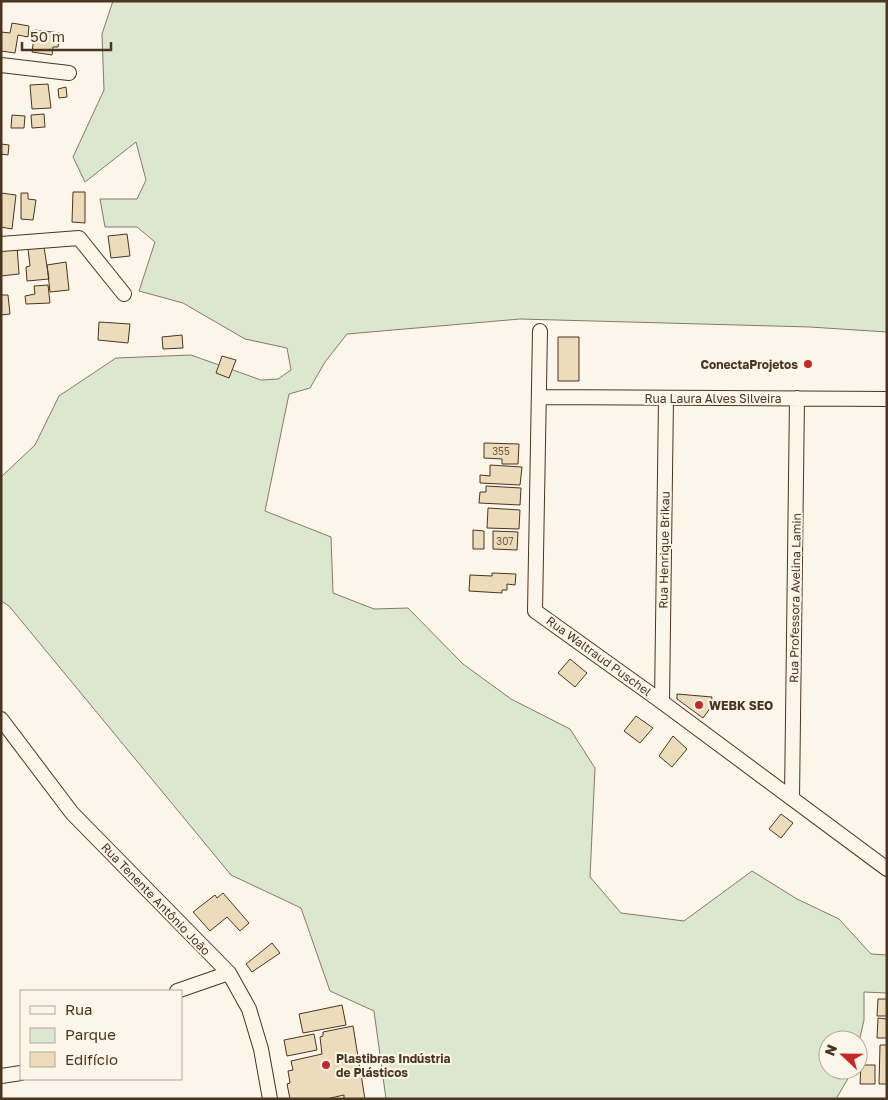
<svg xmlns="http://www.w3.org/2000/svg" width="888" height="1100" viewBox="0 0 888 1100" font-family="'Golos Text',sans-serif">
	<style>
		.green { fill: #dce7d0; stroke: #887966 }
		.building { fill: #ecdcbc; stroke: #4a3520 }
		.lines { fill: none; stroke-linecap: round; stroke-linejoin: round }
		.minor-casing { stroke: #4a3520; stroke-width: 16 }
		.minor { stroke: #fbf6e9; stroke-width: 14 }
		.poi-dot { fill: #c62828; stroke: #fbf6e9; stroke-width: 2 }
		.labels { text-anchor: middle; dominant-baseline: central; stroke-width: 4; stroke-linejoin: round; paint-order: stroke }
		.number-label { font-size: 10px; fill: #725f47 }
		.poi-label { font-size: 12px; font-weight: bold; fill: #4a3520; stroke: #fbf6e9; text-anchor: start }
		.street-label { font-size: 12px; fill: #4a3520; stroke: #fbf6e9 }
	</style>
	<rect width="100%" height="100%" fill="#fbf6e9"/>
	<!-- green -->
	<path class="green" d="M113,1H887V332L810,327L520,319L347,334L325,362L310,388L289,394L265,511L331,537L333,593L374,609L408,608L463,664L511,699L570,729L595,768L590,877L621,913L684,921L752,871L797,899L839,919L871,954L887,955V993L864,992V1020L858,1046V1040H828V1070H853L836,1099H386L374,1011L330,991L301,908L231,875L9,606L1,601V477L35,445L59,396L116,358L191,355L261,380L278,379L291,370L287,348L245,339L183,303L139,291L155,242L137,227H105L100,199H137L146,180L136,142L85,182L73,157L104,90L102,34Z"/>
	<!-- building -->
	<path class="building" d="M12,23L29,26L28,37L18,35L15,53L1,51V32L10,33Z
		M35,30L60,33L58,47H53L52,55L32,52Z
		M48,84L51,108L32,109L30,85Z
		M66,87L67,97L59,98L58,89Z
		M44,114L45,127L32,128L31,115Z
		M12,115L25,116L24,128H11Z
		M1,144L9,145L8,155L1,154Z
		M73,192H85V223L72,222Z
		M1,193L16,195L12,229L1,227Z
		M21,193H28V199L36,200L33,220L21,219Z
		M127,234L130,256L111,258L108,236Z
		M17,246L19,274L1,276V248Z
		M44,247L49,279L27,281L26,267L30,266L28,249Z
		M66,262L69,290L50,292L47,265Z
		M48,285L50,303L26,304L25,296L35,294L34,286Z
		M1,295H8L10,314L1,315Z
		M99,322L130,324L128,343L98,340Z
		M182,335L183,348L163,349L162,337Z
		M558,337H579V381H558Z
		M222,356L236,360L229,378L216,373Z
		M484,443L519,444L518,464H502V459L484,458Z
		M490,465L522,467L520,485L480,483V475L490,476Z
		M486,486L521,488L520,505L479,503L480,492H486Z
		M488,508L520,510L519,529L487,528Z
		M473,530L484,531V549H473Z
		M493,531L518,532L517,550L493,549Z
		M492,573L516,574L515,585L507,584V590H502V593L469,591L470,575L492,576Z
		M570,659L587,673L575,687L558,673Z
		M677,694L712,697L711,707L703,718L677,699Z
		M636,716L653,728L640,743L624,731Z
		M673,736L687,749L672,767L659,756Z
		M781,814L793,823L781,838L769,829Z
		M223,893L249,923L240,931L227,917L210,931L193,912L215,895L217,898Z
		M272,943L280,953L252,972L246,964Z
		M878,999H887V1016H877Z
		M342,1005L346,1025L303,1033L299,1014Z
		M878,1018L887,1019V1038H877Z
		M353,1026L365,1099H344V1095L326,1099H290L287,1084L290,1083L288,1071L293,1070L291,1061L322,1054L320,1037L323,1036V1032Z
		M314,1034L317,1050L287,1056L284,1040Z
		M880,1045H887V1084H879Z
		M861,1065H875V1084H860Z"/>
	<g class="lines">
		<!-- minor casing -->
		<g class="minor-casing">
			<path id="minor" d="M1,65L69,73
				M1,244L79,238L124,294
				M540,331L535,611L662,702L887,869
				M539,397L887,399
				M662,702L666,398
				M1,719L72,813L229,973L249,1009L261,1049L270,1099
				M792,798L797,398
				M177,991L229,973
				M1,1076L21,1073"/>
		</g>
		<!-- minor -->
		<use href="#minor" class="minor"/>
	</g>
	<!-- markers -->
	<g class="poi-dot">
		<circle cx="808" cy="364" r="5"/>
		<circle cx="699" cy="705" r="5"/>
		<circle cx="326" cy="1065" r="5"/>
	</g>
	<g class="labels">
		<!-- number labels -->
		<g class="number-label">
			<text x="501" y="451">355</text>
			<text x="505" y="541">307</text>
		</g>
		<!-- poi labels -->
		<g class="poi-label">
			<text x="798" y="364" text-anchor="end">ConectaProjetos</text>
			<text x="709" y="705">WEBK SEO</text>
			<text x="336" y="1058">Plastibras Indústria<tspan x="336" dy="14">de Plásticos</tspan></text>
		</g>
		<!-- street labels -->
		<g class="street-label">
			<text x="713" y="398">Rua Laura Alves Silveira</text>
			<text transform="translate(664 550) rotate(-89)">Rua Henrique Brikau</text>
			<text transform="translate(795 598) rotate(-89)">Rua Professora Avelina Lamin</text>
			<text transform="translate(599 656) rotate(36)">Rua Waltraud Puschel</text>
			<text transform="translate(156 899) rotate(46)">Rua Tenente Antônio João</text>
		</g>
	</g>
	<!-- border -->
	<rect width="888" height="1100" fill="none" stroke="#4a3520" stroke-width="5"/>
	<!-- legend -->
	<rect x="20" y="990" width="162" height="90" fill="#fbf6e9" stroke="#b4a999"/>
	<rect x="30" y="1006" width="25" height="8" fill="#fbf6e9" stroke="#b4a999"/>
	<text x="65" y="1015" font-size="15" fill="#4a3520">Rua</text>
	<rect x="30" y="1028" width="25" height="15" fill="#dce7d0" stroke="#b4a999"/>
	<text x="65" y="1040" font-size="15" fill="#4a3520">Parque</text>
	<rect x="30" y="1052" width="25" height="15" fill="#ecdcbc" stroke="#b4a999"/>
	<text x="65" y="1065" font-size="15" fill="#4a3520">Edifício</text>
	<!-- north arrow -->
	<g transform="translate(843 1055) rotate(292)"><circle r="24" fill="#fbf6e9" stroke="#b4a999"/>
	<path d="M0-4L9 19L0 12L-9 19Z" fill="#c62828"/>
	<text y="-8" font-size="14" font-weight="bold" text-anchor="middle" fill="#4a3520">N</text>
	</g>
	<!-- scale -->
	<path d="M22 42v8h89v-8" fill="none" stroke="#4a3520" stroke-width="2.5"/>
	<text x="30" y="42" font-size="15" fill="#4a3520" stroke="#fbf6e9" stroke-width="4" paint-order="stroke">50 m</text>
</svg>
